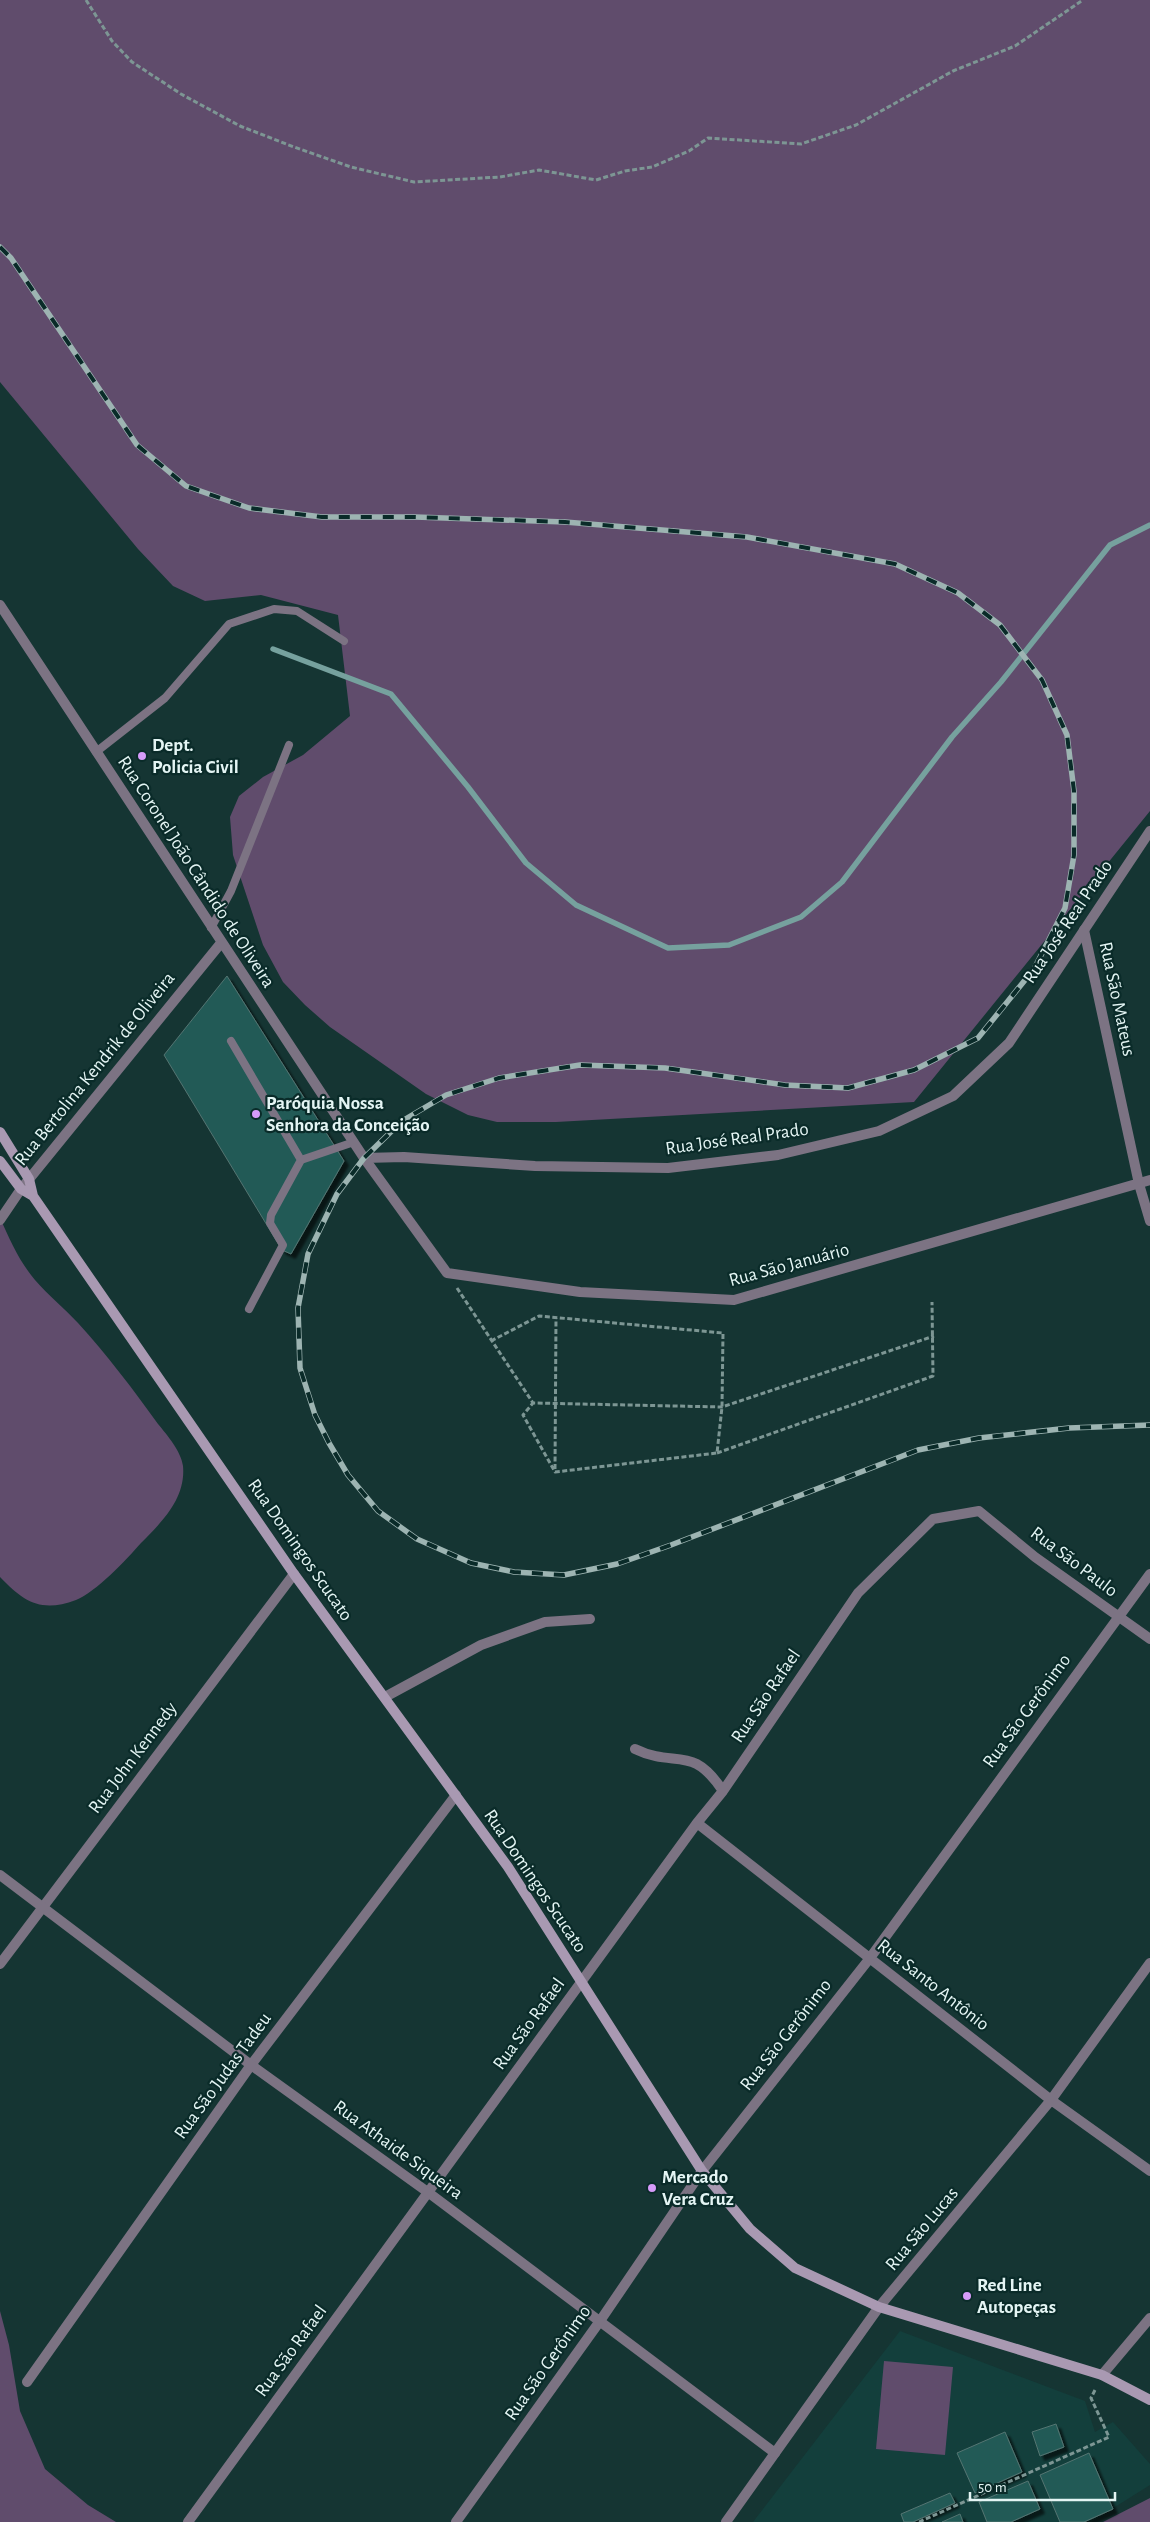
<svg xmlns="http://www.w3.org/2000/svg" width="1150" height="2522" viewBox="0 0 1150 2522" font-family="'Alegreya Sans',sans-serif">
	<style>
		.built { fill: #133f3c }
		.green { fill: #604c6c }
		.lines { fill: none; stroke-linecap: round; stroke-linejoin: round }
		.stream { stroke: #76a19e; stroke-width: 5.5 }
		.building { fill: #235a57; stroke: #547572; filter: url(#shadow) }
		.path { stroke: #7d9694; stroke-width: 3; stroke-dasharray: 5 2.5; stroke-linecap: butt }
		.service { stroke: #7c7383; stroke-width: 8 }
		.minor { stroke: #7c7383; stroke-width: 10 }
		.tertiary { stroke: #7c7383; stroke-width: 10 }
		.secondary { stroke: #a999b2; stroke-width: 10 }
		.rail-casing { stroke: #9db4b2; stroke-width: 5.5 }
		.rail { stroke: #0a2b29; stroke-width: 4; stroke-dasharray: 11; stroke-linecap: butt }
		.poi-dot { fill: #d69bf9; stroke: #0a2b29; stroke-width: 2 }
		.labels { text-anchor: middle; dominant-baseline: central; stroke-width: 4.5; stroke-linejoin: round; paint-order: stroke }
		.poi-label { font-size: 19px; font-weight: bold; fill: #e4f5f4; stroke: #0a2b29; text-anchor: start }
		.street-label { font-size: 19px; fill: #e4f5f4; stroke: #0a2b29 }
	</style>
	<defs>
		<filter id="shadow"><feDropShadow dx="4.5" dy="4.5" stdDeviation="1" flood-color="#0009"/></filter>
	</defs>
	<rect width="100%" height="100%" fill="#153533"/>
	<!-- built -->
	<path class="built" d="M900,2331L1085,2401L1095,2432L1113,2422L1150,2464V2485L1091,2522H753Z"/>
	<!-- green -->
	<path class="green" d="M0,0H1150V811L914,1102L556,1122H497L468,1115L426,1094L330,1027L305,1005L283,982L263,945L233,855L230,817L239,796L263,777L303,755L350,716L338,615L261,595L205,601L173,586L138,549L0,382Z
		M0,1218C10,1240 19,1261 35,1280C48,1295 64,1308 78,1323C107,1355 133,1389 158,1424C167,1435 181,1451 183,1466C186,1498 162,1522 141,1543C126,1560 96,1592 76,1600C41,1613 24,1602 0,1577Z
		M0,2311L9,2345L20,2411L45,2469L88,2505L116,2522H0Z
		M884,2361L953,2367L945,2455L876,2449Z
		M1150,2498V2522H1103Z"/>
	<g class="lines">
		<!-- stream -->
		<path class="stream" d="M273,649L391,694L468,787L526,863L576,905L668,948L729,945L801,917L842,882L952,737L1001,682L1110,545L1150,525"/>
	</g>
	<!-- building -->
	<path class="building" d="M227,976L344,1161L291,1254L282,1250L164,1055Z
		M1056,2424L1064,2447L1040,2456L1032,2432Z
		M1005,2432L1022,2472L975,2493L957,2453Z
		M1089,2453L1113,2509L1084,2522H1060L1040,2475Z
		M1028,2481L1040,2509L1011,2522H987L979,2502Z
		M950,2493L955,2503L913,2522H904L901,2514Z
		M960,2514L963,2522H942Z"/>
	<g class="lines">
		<!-- path -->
		<path class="path" d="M86,0L112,41L132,62L181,94L240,126L294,147L351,167L414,182L500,177L539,170L596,180L625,171L652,167L689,151L708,138L801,144L856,125L953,71L1015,46L1083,0
			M457,1288L533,1403L722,1407L934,1336
			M491,1341L539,1316L723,1333L722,1407L717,1453L555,1472L523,1415L533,1403
			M717,1453L933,1376L932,1302
			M555,1469L556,1318
			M919,2522L1109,2437L1091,2398L1096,2388"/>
		<!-- service -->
		<path class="service" d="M96,752L165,698L229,624L274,609L297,611L344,641
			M211,928L231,891L289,745
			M231,1041L301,1160L354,1142
			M249,1309L283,1245L270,1223L271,1215L301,1160"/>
		<!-- minor -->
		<path class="minor" d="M1084,930L1139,1184L1150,1221
			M364,1158L447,1273L580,1292L734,1300L1150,1180
			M385,1697L481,1645L545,1622L590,1619
			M635,1749C676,1769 691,1743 723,1791
			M697,1823L1051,2100L1150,2171
			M0,1964L294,1574
			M879,2307L1051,2100L1150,1963
			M1102,2375L1150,2318
			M27,2382L251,2065L456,1795
			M188,2522L697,1823L723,1791L858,1593L933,1519L979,1511L1035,1557L1150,1639
			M456,2522L600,2321L702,2171L870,1958L1150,1574
			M726,2522L775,2453"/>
		<!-- tertiary -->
		<path class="tertiary" d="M0,605L364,1158L404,1157L535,1166L668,1168L778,1155L879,1131L953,1096L1009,1043L1150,831
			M0,1220L21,1189L221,943
			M0,1875L251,2065L429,2193L775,2453L879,2307"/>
		<!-- secondary -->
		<path class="secondary" d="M0,1132L29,1179L33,1196L294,1574L508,1867L702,2171L750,2229L795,2268L879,2307L1102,2375L1150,2400
			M0,1161L21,1189L33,1196"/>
		<!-- rail casing -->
		<g class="rail-casing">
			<path id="rail" d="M0,247L11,258L137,445L186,486L249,508L322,517H415L565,522L747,537L895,564L958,593L1000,625L1042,680L1067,735L1074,791V855L1065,908L1034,969L978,1038L914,1070L848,1088L785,1085L665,1068L580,1065L499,1078L446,1095L402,1121L364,1158L337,1194L308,1254L298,1308L300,1368L315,1415L329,1443L348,1475L378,1511L417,1539L471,1563L514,1572L564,1575L617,1564L671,1545L918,1450L979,1438L1069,1428L1150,1425"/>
		</g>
		<!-- rail -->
		<use href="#rail" class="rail"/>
	</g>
	<!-- markers -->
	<g class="poi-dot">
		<circle cx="142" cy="756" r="5"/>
		<circle cx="256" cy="1114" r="5"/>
		<circle cx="652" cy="2188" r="5"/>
		<circle cx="967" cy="2296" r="5"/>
	</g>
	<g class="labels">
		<!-- poi labels -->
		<g class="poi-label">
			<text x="152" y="745">Dept.<tspan x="152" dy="22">Policia Civil</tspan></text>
			<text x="266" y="1103">Paróquia Nossa<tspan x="266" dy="22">Senhora da Conceição</tspan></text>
			<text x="662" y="2177">Mercado<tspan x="662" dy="22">Vera Cruz</tspan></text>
			<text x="977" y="2285">Red Line<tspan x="977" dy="22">Autopeças</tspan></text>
		</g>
		<!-- street labels -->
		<g class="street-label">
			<text transform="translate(196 872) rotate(57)">Rua Coronel João Cândido de Oliveira</text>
			<text transform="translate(1068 922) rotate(-56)">Rua José Real Prado</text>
			<text transform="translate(1117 999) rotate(78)">Rua São Mateus</text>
			<text transform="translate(95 1069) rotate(-51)">Rua Bertolina Kendrik de Oliveira</text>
			<text transform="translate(737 1139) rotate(-8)">Rua José Real Prado</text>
			<text transform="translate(789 1265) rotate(-15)">Rua São Januário</text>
			<text transform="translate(300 1550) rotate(55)">Rua Domingos Scucato</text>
			<text transform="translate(1074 1562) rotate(37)">Rua São Paulo</text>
			<text transform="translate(766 1696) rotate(-56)">Rua São Rafael</text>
			<text transform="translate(1027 1711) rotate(-54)">Rua São Gerônimo</text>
			<text transform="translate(133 1758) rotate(-53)">Rua John Kennedy</text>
			<text transform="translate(535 1881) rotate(56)">Rua Domingos Scucato</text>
			<text transform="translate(933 1985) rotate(38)">Rua Santo Antônio</text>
			<text transform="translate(529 2024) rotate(-54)">Rua São Rafael</text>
			<text transform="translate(786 2035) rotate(-52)">Rua São Gerônimo</text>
			<text transform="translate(223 2076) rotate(-54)">Rua São Judas Tadeu</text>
			<text transform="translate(398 2150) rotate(36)">Rua Athaide Siqueira</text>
			<text transform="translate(922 2229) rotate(-50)">Rua São Lucas</text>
			<text transform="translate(291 2351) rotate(-54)">Rua São Rafael</text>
			<text transform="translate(548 2363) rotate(-55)">Rua São Gerônimo</text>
		</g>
	</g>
	<!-- scale -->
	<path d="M970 2492v8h145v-8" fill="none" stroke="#e4f5f4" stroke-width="2.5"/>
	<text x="978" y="2492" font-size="15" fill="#e4f5f4" stroke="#0a2b29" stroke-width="4" paint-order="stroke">50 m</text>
</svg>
